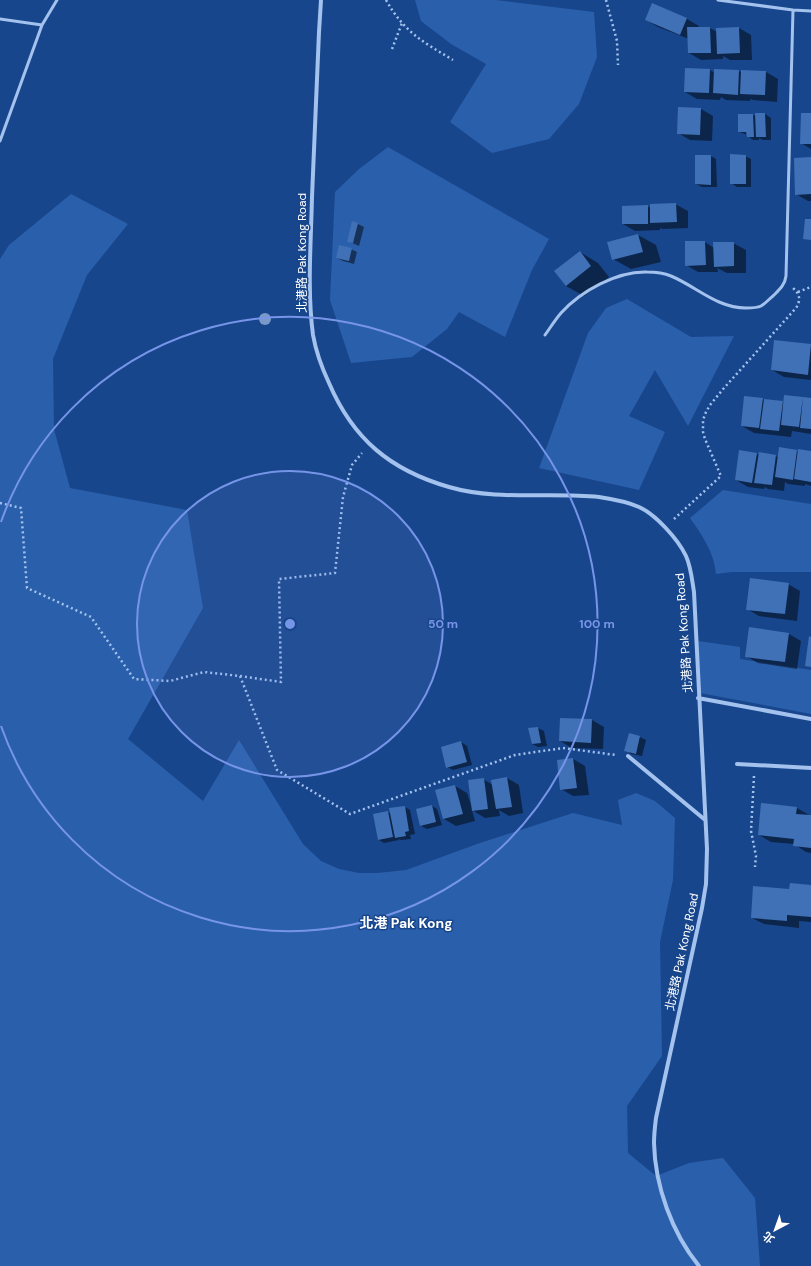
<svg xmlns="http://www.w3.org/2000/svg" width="811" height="1266" viewBox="0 0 811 1266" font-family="'DM Sans','Noto Sans TC',sans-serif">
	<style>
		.green { fill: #2a5fab }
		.shadow { fill: #0007 }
		.building { fill: #4070b5 }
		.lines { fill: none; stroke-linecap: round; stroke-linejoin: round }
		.path { stroke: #a3c2ee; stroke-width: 2.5; stroke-dasharray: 2 3; stroke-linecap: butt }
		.service { stroke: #a3c2ee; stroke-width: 3 }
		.minor { stroke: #a3c2ee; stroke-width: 4 }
		.tree { fill: #7999c8 }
		.ring { fill: none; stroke: #7795e8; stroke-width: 2 }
		.labels { text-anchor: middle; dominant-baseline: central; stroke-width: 3; stroke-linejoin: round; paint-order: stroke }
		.street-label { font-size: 12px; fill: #fff; stroke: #18468c }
		.quarter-label { font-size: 14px; font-weight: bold; fill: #fff; stroke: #18468c }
		.centre { fill: #7795e8; stroke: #18468c; stroke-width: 2 }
		.ring-label { font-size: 12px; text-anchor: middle; font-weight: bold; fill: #7795e8; stroke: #18468c; stroke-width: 3; stroke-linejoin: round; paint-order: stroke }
	</style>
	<rect width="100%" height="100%" fill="#18468c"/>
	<!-- green -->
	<path class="green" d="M415,0H496L594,12L597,57L579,104L549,139L492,153L450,122L486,64L451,44L421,21Z
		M388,147L549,239L532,270L505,337L459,312L447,329L412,357L351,363L330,300L335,192L359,169Z
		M71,194L128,224L87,275L53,359L54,429L70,488L187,510L203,608L128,739L203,801L239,740L303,844L321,861L339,869L359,873H377L406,870L477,844L573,813L622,825L618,800L636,793L655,801L675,818L673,880L660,942L662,1056L627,1106L628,1153L656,1176L689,1163L723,1158L755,1198L760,1266H0V259L9,245Z
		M627,299L691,337L734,336L688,426L655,370L629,416L665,432L639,490L539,468L588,333L606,308Z
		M723,490L811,504V572H732L716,574C714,552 702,535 690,518Z
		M698,641L740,647V659L811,670V714L700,693Z"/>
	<!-- shadow -->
	<path class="shadow" d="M653,4L687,19L699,26L698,28H710L717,32L739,28L751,35L752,60H730L723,56V59L701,60L689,53V39L658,27L646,20Z
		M710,70L715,73V70L739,71L742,73L766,72L778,79L777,102L753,100L750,99V101L726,100L721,97L720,100L697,99L685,92Z
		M701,109L713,116L712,141L690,140L678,133Z
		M765,114L771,118V140H763L759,138V140H753L748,136V135L739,132L753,115L756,116Z
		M811,114V149L801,143Z
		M711,156L716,159L717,187H702L696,184Z
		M745,156L751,159V187H737L731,183Z
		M811,158V201H808L796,194Z
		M675,204L688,211V228L663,229L660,228V230L635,231L623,224L647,206L651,208Z
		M358,224L364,227L359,246L348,241Z
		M638,235L656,245L661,262L631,269L613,259L608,242Z
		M705,242L714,248L733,243L746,250V273H727L717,268L718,272H698L686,265Z
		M351,249L357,252L354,264L343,261L337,258Z
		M580,252L598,263L609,277L584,296L566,286Z
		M775,341L811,345V380L784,377L772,370Z
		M802,398L811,399V434L792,431L791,437L754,433L742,426L762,399L765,400L784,402Z
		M797,451L811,452V486L805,484V486L788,484L785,482L784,491L768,489L765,487L764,489L748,487L736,480L757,454L759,455L760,454L776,456L779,458Z
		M788,584L800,591L797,621L759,616L747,609Z
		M789,634L801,641L797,669L758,663L746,656Z
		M561,719L592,720L604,727L603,749L572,748L560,741Z
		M538,728L544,731L547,746L538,747L532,744Z
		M629,734L640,737L646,740L642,756L631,754L626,750Z
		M461,742L467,746L472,765L453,770L447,767Z
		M573,759L585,766L589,795L573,796L561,789L558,761Z
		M507,778L519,785L523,813L509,816L499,810L500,816L485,818L472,810L475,821L456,826L444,819L455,786L467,793L472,808H473L483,779L493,785Z
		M432,806L437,809L442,825L427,829L421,826L417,810Z
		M405,807L410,810L415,834L410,835L411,839L401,840L398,839L399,840L384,843L379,840L388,812L391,814Z
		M797,808L811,816V853L806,852L794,844L771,842L759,835Z
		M811,886V922L799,921V928L764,924L752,918L790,890Z"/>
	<!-- building -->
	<path class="building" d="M652,3L687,18L680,35L645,20Z
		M687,27H710L711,53H688Z
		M739,27L740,53L717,54L716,28Z
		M685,68L710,69L709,93L684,92Z
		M714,69L739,70L738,95L713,93Z
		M741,70L766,71L765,95L740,94Z
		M678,107L701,108L700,135L677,134Z
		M755,113H765L766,137H756Z
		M801,113H811V144H800Z
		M738,114H753L754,137H747L746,132H738Z
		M730,154L746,155V184H730Z
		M695,155H711V185L695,184Z
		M811,157V194L795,195L794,158Z
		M676,203L677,222L650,223V204Z
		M648,205V224H622V206Z
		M805,219H811V240L803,239Z
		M352,221L358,223L353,243L347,242Z
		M638,234L643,252L612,260L607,242Z
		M685,241H705L706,265L685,266Z
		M713,242H734V266L714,267Z
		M339,245L352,248L349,261L336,258Z
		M580,251L591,266L566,286L554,271Z
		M774,340L811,344L808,375L771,370Z
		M784,395L803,397L799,427L781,425Z
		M744,396L763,398L759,428L741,426Z
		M803,397L811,398V429L800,428Z
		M764,399L783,401L779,431L760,429Z
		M779,447L797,450L793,480L775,477Z
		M798,449L811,451V482L794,479Z
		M739,450L757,453L752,483L735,480Z
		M759,452L776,455L772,485L754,483Z
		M750,578L789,583L785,614L746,610Z
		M749,627L789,633L785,662L745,657Z
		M809,636L811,637V667L805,666Z
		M560,718L592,719L591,743L559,741Z
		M538,727L541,743L532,744L528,728Z
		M629,733L640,736L636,754L624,751Z
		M461,741L467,762L446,768L441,747Z
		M573,758L577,788L560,790L557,760Z
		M507,777L512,807L496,809L491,780Z
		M484,778L488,809L472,811L468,780Z
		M455,785L463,814L443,819L435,790Z
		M761,803L797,807L796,814L811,815V848L793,846L794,839L758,835Z
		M432,805L436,822L420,826L416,809Z
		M405,806L409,831L405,832L406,836L395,838L389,808Z
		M388,811L393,837L378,840L373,814Z
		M790,883L811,885V917L787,915V921L751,918L753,886L789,889Z"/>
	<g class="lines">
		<!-- path -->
		<path class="path" d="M386,0C404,32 423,42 453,60
			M606,0L617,41L618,65
			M392,49L402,23
			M798,292L811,287
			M0,503L21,508L27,588L91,617L134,679L170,681L204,672L240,676L277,770L350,814L515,755L563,748L616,755
			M674,519L721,476L705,439L703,432V420L706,412L710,405L724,388L796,308C801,300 800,294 793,288
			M240,676L281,682L279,579L335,573L343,497L352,465L362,453
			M754,776L751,831L756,856L755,867"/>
		<!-- service -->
		<path class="service" d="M718,0L793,10L811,11
			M0,19L42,25
			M0,141L42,25L57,0
			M545,335C550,328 555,320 561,313C581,291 617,271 647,272C655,272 664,273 671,276C697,287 717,308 746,308C751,308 757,308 761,306C766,303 769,299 773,296C779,290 785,285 786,276L793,10"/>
		<!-- minor -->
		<path class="minor" d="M321,0L319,32C317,87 314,142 312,197C311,243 307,290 313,335C316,352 322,368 329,383C353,439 390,470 449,487C497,501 549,492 599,497C612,499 626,501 639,507C655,514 678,539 686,556C691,567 692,580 694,592L707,849L706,884L702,908L656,1118C655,1126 654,1135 654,1143C655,1186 672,1233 699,1266
			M698,698L811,719
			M628,756L704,819
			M737,764L811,768"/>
	</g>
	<!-- trees -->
	<circle class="tree" cx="265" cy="319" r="6"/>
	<!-- distance rings -->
	<circle cx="290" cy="624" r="153" fill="#7795e8" fill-opacity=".12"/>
	<g class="ring">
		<circle cx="290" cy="624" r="153"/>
		<path d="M1 522A307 307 0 1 1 1 726"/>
	</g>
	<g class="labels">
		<!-- street labels -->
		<g class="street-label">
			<text transform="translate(302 253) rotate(-90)">北港路 Pak Kong Road</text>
			<text transform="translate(684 633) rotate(-94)">北港路 Pak Kong Road</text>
			<text transform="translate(682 952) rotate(-78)">北港路 Pak Kong Road</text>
		</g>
		<!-- quarter labels -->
		<g class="quarter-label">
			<text x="406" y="923">北港 Pak Kong</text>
		</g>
	</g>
	<circle cx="290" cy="624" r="6" class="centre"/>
	<g class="ring-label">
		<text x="443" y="628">50 m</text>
		<text x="597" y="628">100 m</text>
	</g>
	<!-- north arrow -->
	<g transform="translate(775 1230) rotate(221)" stroke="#18468c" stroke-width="3" paint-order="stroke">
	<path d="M0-3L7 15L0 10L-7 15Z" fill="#ffffff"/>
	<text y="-6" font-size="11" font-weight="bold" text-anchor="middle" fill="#ffffff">北</text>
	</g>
</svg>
